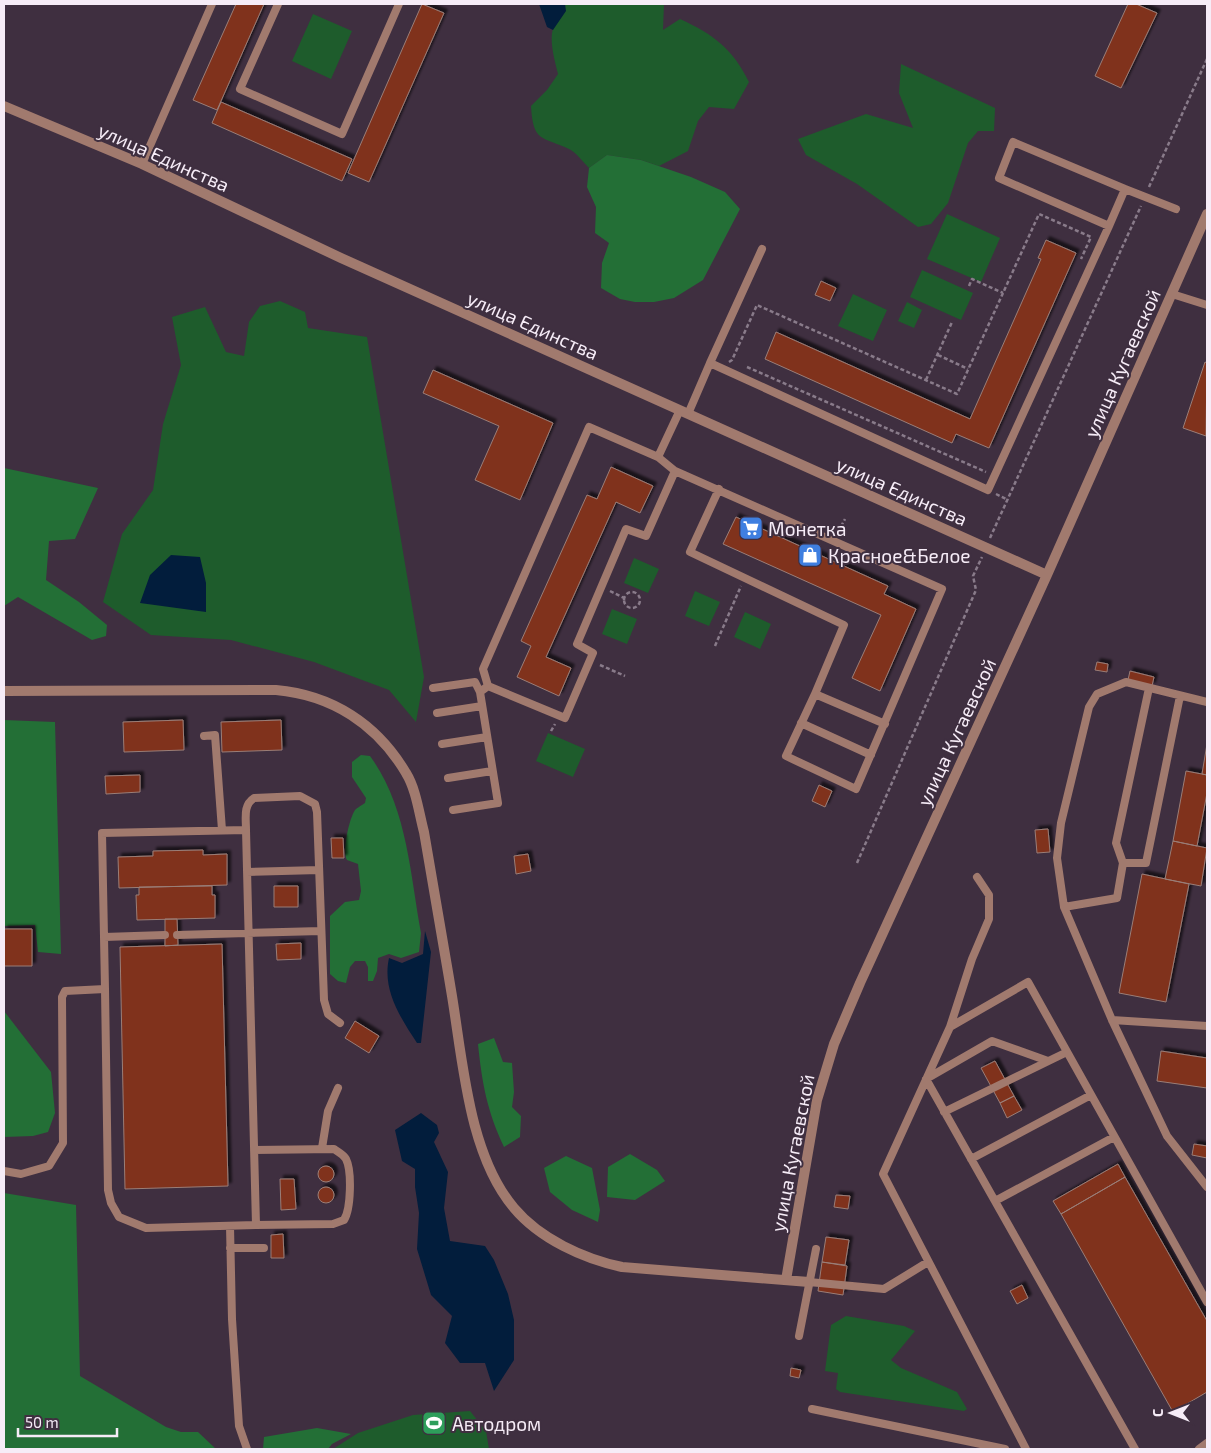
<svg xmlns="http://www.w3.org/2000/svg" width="1211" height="1453" viewBox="0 0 1211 1453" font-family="'Exo 2',sans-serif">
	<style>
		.green { fill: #1e5c2c }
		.forest { fill: #236f36 }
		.water { fill: #021d3c }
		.building { fill: #80301c; stroke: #9a7e77; filter: url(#shadow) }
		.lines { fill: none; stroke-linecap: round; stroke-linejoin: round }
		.path { stroke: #897b8a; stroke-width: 2.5; stroke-dasharray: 4 2.5; stroke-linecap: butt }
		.lane { stroke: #a17a6e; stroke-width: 8 }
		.street { stroke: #a17a6e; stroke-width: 10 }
		.labels { text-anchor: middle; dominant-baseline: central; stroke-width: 4; stroke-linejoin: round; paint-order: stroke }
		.street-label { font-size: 19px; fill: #f6ecf7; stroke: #3f2f40 }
		.poi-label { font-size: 19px; fill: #f6ecf7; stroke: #3f2f40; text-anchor: start }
	</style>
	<defs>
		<filter id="shadow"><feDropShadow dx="3.5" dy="-3.5" stdDeviation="1" flood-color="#0009"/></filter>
	</defs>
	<rect width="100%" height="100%" fill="#3f2f40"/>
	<!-- green -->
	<path class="green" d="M565,4H664L663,30L680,19C713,34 733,49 749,82L734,109L709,107L698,121L688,151L659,166L641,160L607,155L589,168C583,162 576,152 569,149C542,136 533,143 531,106L547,90L558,74C555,62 549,41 553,29C557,19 566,15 565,4Z
		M313,14L352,31L331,79L292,61Z
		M901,64L995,108L994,131H978L968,143L948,203L931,224L918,227L857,184L806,155L798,139L866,114L913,128L899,93Z
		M947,214L1000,238L981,282L927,259Z
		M922,270L973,293L961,320L910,297Z
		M853,294L887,310L873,341L838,326Z
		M280,301L305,312L308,328L367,337L424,677L416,722L389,690L314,662L231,640L151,635L103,602L122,534L153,490L163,424L181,365L172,317L205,307L226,352L244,356L249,322L260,306Z
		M907,302L922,310L914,328L898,321Z
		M634,558L659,569L648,593L624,583Z
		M695,591L720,602L709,626L685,616Z
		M612,609L637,619L627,644L602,634Z
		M745,612L771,624L760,649L734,637Z
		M548,733L585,749L573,777L536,761Z
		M846,1316L904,1326L915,1331L891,1360L901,1368L957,1392L967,1409L964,1411L840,1392L836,1389L838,1373L825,1371L831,1325Z
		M470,1411L486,1431L489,1449H333L358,1433L413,1415Z"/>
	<!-- forest -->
	<path class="forest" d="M607,155L641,160L691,177L725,192L740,209L703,280L674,298L654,302H635L620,299L601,288L602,263L609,243L595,233L596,207L587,187L589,168Z
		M4,468L98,488L75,539L49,541L46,580L79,602L107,625L106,636L92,640L18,597L4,606Z
		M4,720L55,722L61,954L38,952L35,925L4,926Z
		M361,755L370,756C407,806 410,873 421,933L419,952L401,958L389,954L378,958L377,971L373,981H368V967L365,961H355L350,967L346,983L338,981L330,974V916L345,902L359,900L361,891L358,864L347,860C342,852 349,819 355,810C357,808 362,805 365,803L366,798L352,777V762Z
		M4,1011L51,1072L55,1113L48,1132L33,1136L4,1137Z
		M494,1038L503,1062L512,1063L514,1092L512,1107L521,1116L520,1137L504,1147C487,1111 482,1083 478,1044Z
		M630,1154L657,1170L665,1181L635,1200L607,1197L608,1167Z
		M566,1156L592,1168L600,1210L598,1222L572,1210L550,1192L544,1168Z
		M4,1193L76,1205L80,1376L166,1427L181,1432H198L216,1449H4Z
		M317,1428L351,1434L332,1444L328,1449H263L264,1437Z"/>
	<!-- water -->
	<path class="water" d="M539,4H565L566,11L553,30L547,27Z
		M171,555L200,557L206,583V612L140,603L150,575Z
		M425,931L431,952L421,1043H417C400,1017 382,990 389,958L402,963L423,954Z
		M421,1113L437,1125L439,1133L434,1142L448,1172L444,1208L450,1241L485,1246L494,1260L508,1294L514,1320V1360L494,1391L485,1363H460L445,1343L452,1316L431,1295L417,1249L419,1213L415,1187V1169L402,1161L395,1130Z"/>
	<!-- building -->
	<path class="building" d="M236,4H264L217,110L193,100Z
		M422,4L444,13L369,182L348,173Z
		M1128,4H1136L1157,13L1121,88L1095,76Z
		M221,102L352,159L342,181L212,123Z
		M1046,240L1076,253L989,448L956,434L952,443L765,359L776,332L970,419L1041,259L1038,258Z
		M821,281L836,288L830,301L815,295Z
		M1205,362L1207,363L1206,436L1183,428Z
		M433,370L553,423L520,500L475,480L499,426L423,393Z
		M611,467L653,486L640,513L616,502L546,657L571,668L559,696L517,677L531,646L521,641L587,495L597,499Z
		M736,517L888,586L884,594L916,609L880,691L852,678L881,615L723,544Z
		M1097,662L1108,664L1107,672L1095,670Z
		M1130,671L1154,677L1152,686L1128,680Z
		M183,720L184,750L124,752L123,722Z
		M281,720L282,750L222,752L221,722Z
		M1207,744V775L1202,774Z
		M1186,771L1207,775V793L1197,846L1173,841Z
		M140,775V792L106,794L105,776Z
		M819,785L832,791L825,807L812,801Z
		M1048,829L1050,852L1037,853L1035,830Z
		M331,838H343L344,858H332Z
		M1173,841L1207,848L1201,886L1165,879Z
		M203,850V855L227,854V885L119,888L118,857L153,856V851Z
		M528,854L531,871L516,874L514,856Z
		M1142,874L1189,884L1166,1002L1119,993Z
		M212,886V895H215V918L137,920L136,895H139V887Z
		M274,886H298V907H274Z
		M165,919H177L178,945L165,946Z
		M4,929H32V966H4Z
		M301,943V959L277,960L276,944Z
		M222,944L228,1186L125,1189L120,947Z
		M355,1021L379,1036L369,1053L345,1038Z
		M1161,1051L1207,1058V1088L1157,1081Z
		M995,1061L1014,1096L1000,1103L981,1068Z
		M1014,1096L1022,1110L1007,1118L1000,1103Z
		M1194,1144L1207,1146V1158L1192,1155Z
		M1118,1164L1125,1177L1061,1214L1053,1201Z
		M318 1174a8 8 0 1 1 16 0a8 8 0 1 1-16 0Z
		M1125,1177L1207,1321V1392L1173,1412L1061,1214Z
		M280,1179H294L296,1209L281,1210Z
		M318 1195a8 8 0 1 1 16 0a8 8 0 1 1-16 0Z
		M836,1195L850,1196L848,1209L834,1207Z
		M283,1234L284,1258H271V1235Z
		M826,1237L849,1240L845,1265L822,1262Z
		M822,1262L847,1266L843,1295L818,1291Z
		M1022,1285L1028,1298L1017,1304L1010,1291Z
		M791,1368L801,1370L799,1378L790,1376Z"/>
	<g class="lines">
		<!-- path -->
		<path class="path" d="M1149,187L1207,59
			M969,286L972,279L1003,293
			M938,355L968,369
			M729,362L732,360L757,305L957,394L1039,214L1091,237L1081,259
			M747,367L986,472
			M926,380L952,322
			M996,494L1008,500
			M838,532L845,519
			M990,538L1141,206
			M610,591L624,598
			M624 600a8 8 0 1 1 16 0a8 8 0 1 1-16 0Z
			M715,646L741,586
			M600,665L625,676
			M551,731L555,724
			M857,863L976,590L973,576L982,557"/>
		<!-- lane -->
		<path class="lane" d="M278,4L240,89L342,134L399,4
			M142,164L212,4
			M1125,189L1176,209
			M762,249L710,363L988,490L1109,226L1125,189L1013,142L999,178L1109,226
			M1172,294L1207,305
			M688,414L710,363
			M658,457L680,410
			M675,471L646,536L626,529L577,644L593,653L565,718L488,686L483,669L589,427L658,457L675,471L942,589L856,789L786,756L815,694
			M719,489L690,552L844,625L815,694L885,724
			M433,688L475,682L480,692
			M1207,702L1126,682L1097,694L1089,707L1061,823L1057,858L1064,907L1112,1020L1167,1136L1207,1187
			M437,713L482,706
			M801,723L871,755
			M204,736L215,735L222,830
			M442,744L487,737
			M448,778L492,771
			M453,810L498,803L480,692L488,686
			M246,830C246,818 243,805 254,798L300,796L315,804L317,812L324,1000L328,1014L340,1023
			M1123,863L1116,843L1149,688
			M247,872L319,870
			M1064,907L1117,898L1123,863H1146L1180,696
			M177,935L321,931
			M104,937L165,935
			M1112,1020L1207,1026
			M950,1027L972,959L989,919V895L977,877
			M926,1079L1135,1449
			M926,1079L992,1041L1048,1061
			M944,1112L1067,1052
			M322,1148L328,1111L338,1088
			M254,1150L334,1149C338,1152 343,1154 346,1159C352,1171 351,1209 344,1220L333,1224L256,1225
			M971,1159L1091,1095
			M4,1171L21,1174L49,1166L63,1143L62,997L65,991L105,989L108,1190L111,1203L119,1217L146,1228L256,1225L246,830L102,833L105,989
			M995,1201L1114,1137
			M230,1226L232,1319L239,1426L247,1449
			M230,1248H264
			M809,1282L884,1289L928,1262
			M799,1336L816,1249
			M812,1409L1005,1449
			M1026,1449L883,1174L950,1027L1028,982L1207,1302
			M1199,1449L1207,1443"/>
		<!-- street -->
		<path class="street" d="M4,106L142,164L341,258L1047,575
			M4,691L276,690C332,695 377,724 406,773C416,789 419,813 424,832C433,886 443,941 452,996C463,1063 469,1155 514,1208C540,1239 584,1259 622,1267L809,1282
			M786,1280L817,1100L834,1044L860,983L1047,575L1207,214"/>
	</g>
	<!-- icons -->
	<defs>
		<g id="supermarket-square" transform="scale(1.25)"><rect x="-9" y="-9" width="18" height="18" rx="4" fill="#3f7fe0" stroke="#3f2f40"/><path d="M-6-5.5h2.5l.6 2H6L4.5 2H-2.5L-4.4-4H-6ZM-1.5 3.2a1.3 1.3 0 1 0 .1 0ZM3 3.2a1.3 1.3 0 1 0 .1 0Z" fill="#fff"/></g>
		<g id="shop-square" transform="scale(1.25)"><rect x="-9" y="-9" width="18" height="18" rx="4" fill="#3f7fe0" stroke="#3f2f40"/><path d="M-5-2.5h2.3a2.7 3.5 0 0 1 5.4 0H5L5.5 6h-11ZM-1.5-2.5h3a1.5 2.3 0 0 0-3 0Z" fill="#fff"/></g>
		<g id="stadium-square" transform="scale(1.25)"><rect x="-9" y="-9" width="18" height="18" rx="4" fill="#2e9e5b" stroke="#3f2f40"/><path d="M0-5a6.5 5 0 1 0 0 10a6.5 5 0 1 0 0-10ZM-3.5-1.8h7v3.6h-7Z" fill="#fff"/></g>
	</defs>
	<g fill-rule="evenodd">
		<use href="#supermarket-square" x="751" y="528"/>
		<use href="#shop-square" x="810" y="555"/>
		<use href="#stadium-square" x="434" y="1423"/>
	</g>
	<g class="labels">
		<!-- street labels -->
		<g class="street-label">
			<text transform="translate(164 157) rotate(24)">улица Единства</text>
			<text transform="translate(533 325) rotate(24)">улица Единства</text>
			<text transform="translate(1122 363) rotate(-66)">улица Кугаевской</text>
			<text transform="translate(902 491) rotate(24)">улица Единства</text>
			<text transform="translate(956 732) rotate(-65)">улица Кугаевской</text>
			<text transform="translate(792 1153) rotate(-79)">улица Кугаевской</text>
		</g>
		<!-- poi labels -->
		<g class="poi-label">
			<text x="768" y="528">Монетка</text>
			<text x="828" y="555">Красное&amp;Белое</text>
			<text x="452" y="1423">Автодром</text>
		</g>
	</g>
	<!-- border -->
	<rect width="1211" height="1453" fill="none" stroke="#f6ecf7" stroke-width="10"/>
	<!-- north arrow -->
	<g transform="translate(1171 1413) rotate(270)" stroke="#3f2f40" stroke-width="4" paint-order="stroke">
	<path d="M0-4L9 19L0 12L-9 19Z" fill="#f6ecf7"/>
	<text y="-8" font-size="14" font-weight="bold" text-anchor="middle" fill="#f6ecf7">С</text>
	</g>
	<!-- scale -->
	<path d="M18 1428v8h99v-8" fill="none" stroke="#f6ecf7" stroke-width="2.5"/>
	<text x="25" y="1428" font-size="15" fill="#f6ecf7" stroke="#3f2f40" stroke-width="4" paint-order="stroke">50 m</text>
</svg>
